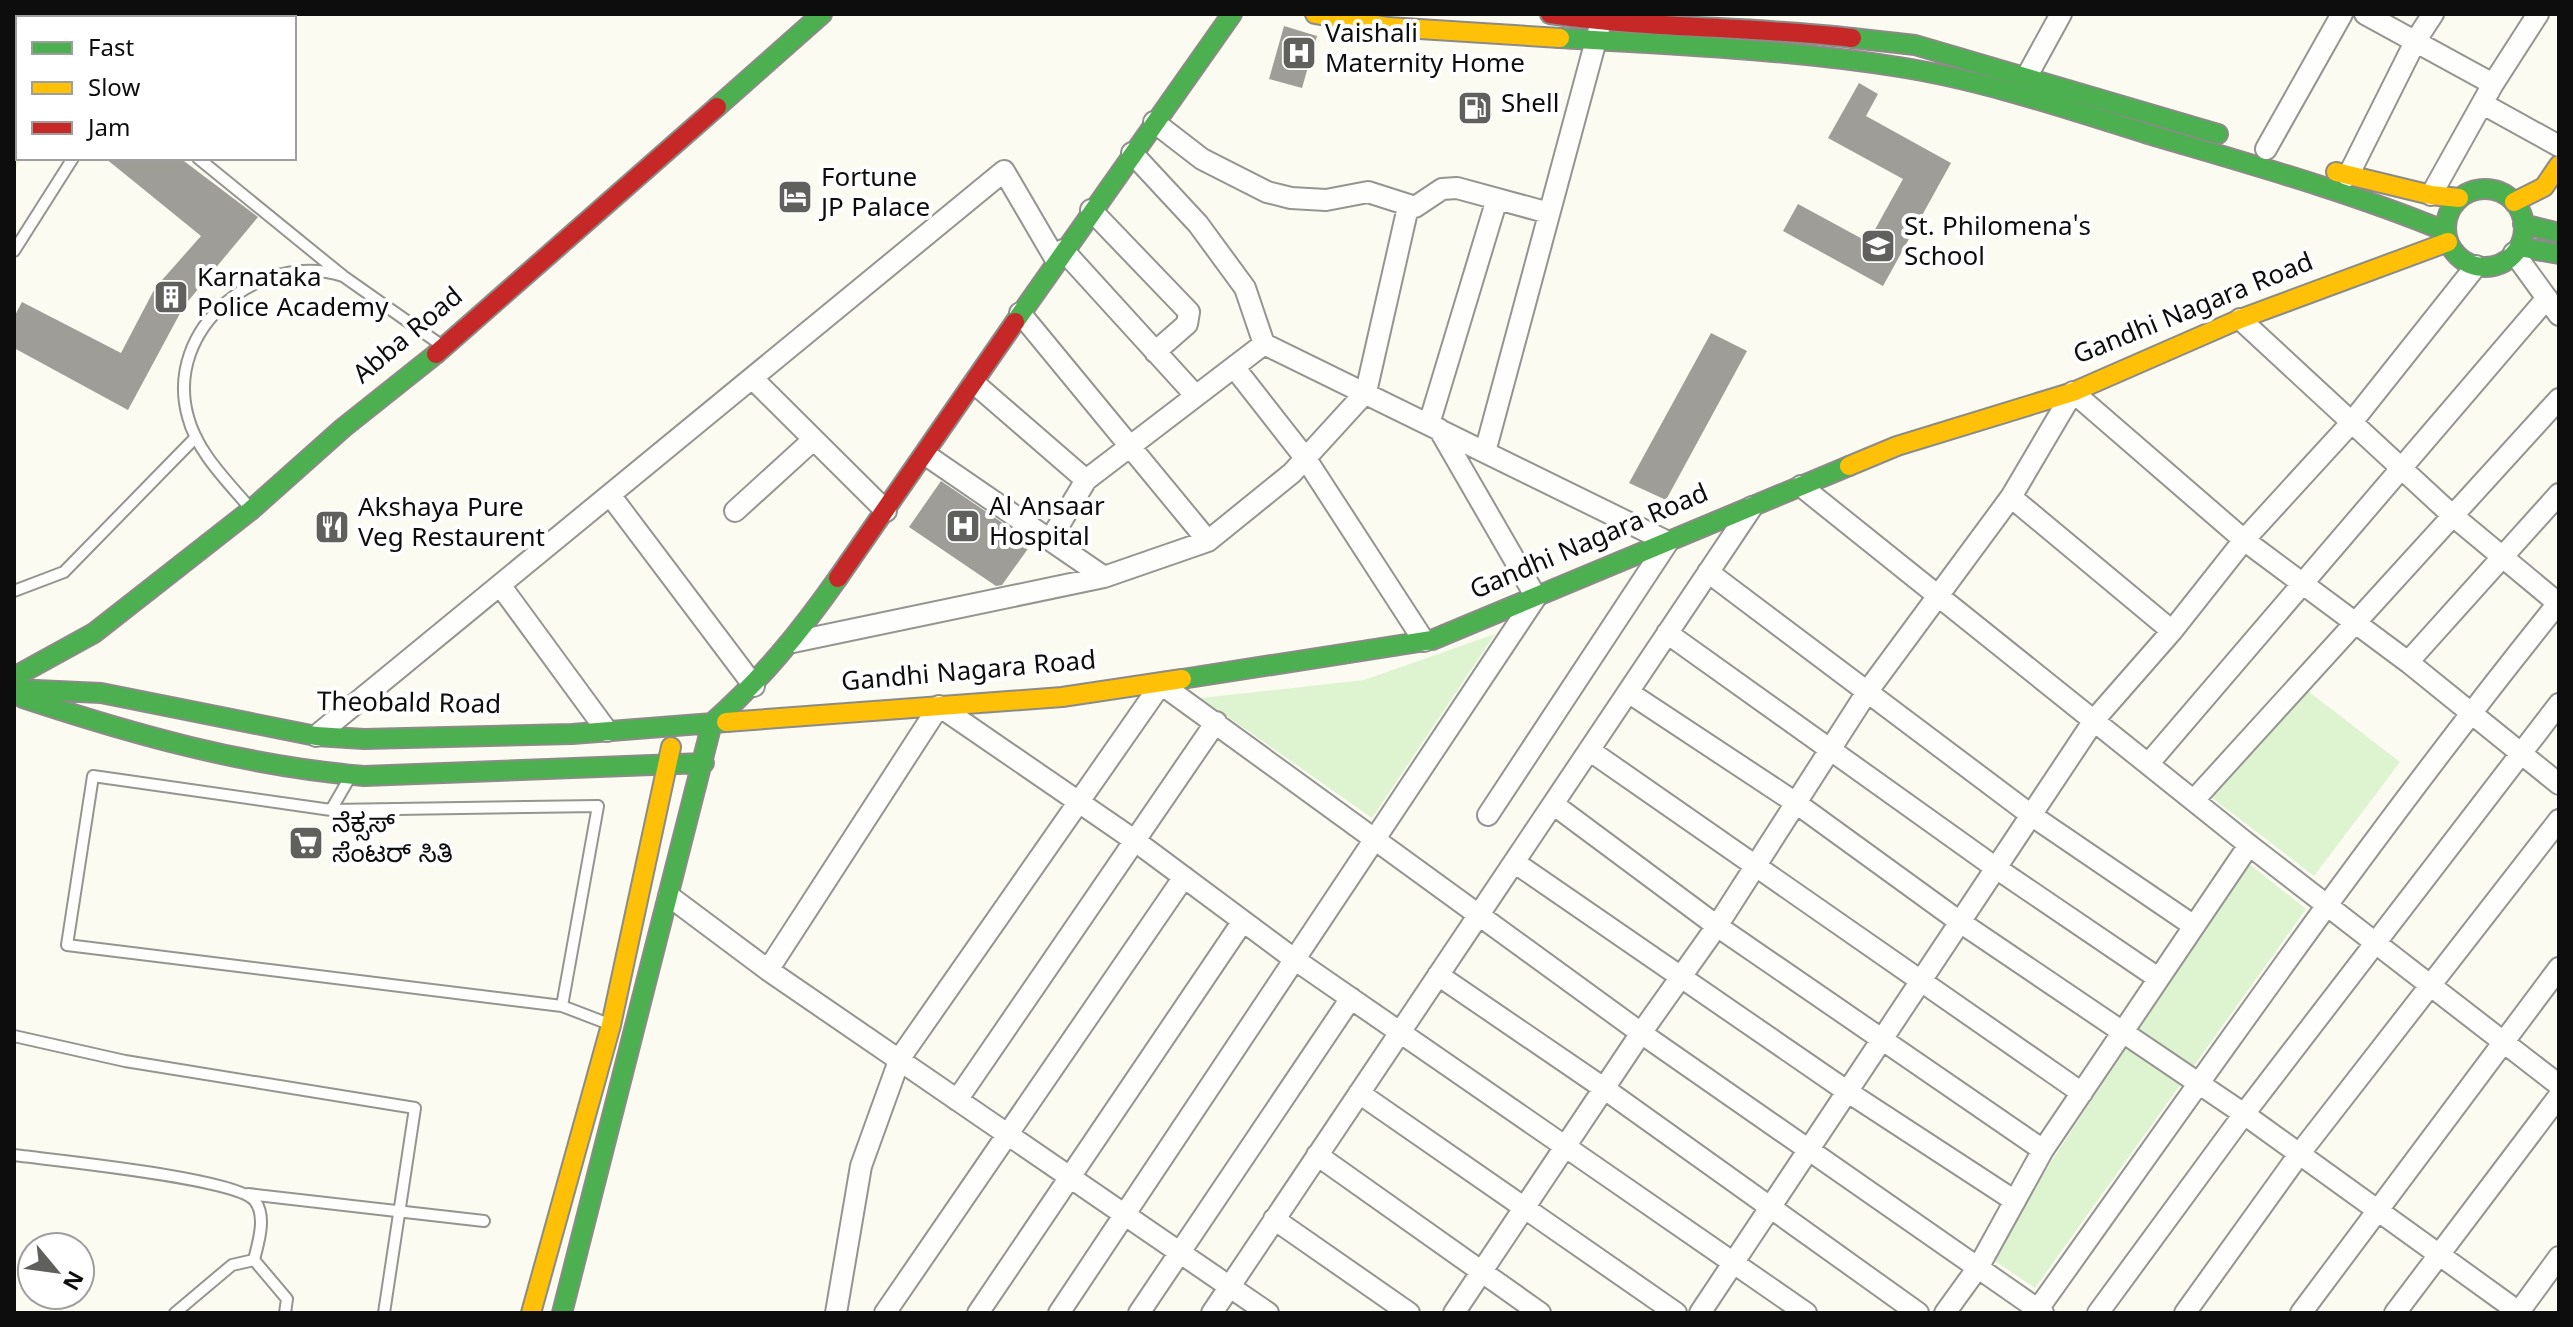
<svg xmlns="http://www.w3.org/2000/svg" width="2573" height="1327" viewBox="0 0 2573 1327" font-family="Georgia,'Noto Sans Kannada',serif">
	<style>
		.green { fill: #def3d0 }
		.pitch { fill: #e9f7da }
		.building { fill: #9e9d98 }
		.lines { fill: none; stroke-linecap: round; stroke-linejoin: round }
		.lane-casing { stroke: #949490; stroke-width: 14 }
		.street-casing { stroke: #949490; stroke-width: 24 }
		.fast-casing { stroke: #8b8b87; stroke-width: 22 }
		.slow-casing { stroke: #8b8b87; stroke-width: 22 }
		.jam-casing { stroke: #8b8b87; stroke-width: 22 }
		.lane { stroke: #fefefd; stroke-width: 10 }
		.street { stroke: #fefefd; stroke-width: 20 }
		.fast { stroke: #4caf50; stroke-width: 18 }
		.slow { stroke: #ffc107; stroke-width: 18 }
		.jam { stroke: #c62828; stroke-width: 18 }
		.labels { text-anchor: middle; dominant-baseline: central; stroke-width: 8; stroke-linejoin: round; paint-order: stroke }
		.poi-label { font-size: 26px; fill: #0d0d0d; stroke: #fff; text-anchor: start }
		.street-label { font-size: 26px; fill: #0d0d0d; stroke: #fff }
	</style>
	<rect width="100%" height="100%" fill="#fbfbf2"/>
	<!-- green -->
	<path class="green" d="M1495,634L1372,818L1201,698L1364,680Z
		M2304,688L2400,762L2314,876L2211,797Z
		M2247,862L2306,909L2035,1288L1989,1257Z"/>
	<!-- pitch -->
	<path class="pitch" d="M14,14H31L37,18H18V158H22L14,171Z"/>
	<!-- building -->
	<path class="building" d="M1284,26L1317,36L1302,88L1269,79Z
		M1859,83L1878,94L1866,116L1951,163L1883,286L1783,231L1798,204L1868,242L1903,179L1828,138Z
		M105,158H180L258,217L184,306L128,410L14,348V317L22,302L121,353L155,288L201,236Z
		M1711,333L1747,351L1666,500L1629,483Z
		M941,481L1032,543L1002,585L996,586L909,527Z"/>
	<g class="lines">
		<!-- lane casing -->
		<g class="lane-casing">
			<path id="lane" d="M79,14L85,18
				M198,158L343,276L444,347
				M14,251L73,158
				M250,508C227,481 197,452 188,417C163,328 260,250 343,276
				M14,591L64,572L196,437
				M331,810L350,777
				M562,1006L598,806L331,810L93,776L67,945L562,1006L609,1024
				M14,1036L125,1061L415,1108L384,1313
				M14,1155C51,1160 238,1178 255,1201C267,1217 258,1243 254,1260L232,1265L175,1313
				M248,1194L484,1221
				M254,1260L287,1299L285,1313"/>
		</g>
		<!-- street casing -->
		<g class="street-casing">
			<path id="street" d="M2365,14L2493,84
				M2027,76L2061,14
				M2483,104L2559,146
				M1154,122L1202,159L1267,192L1291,198L1326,200L1368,192L1415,207L1442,189L1457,188L1549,213
				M2266,149L2342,14
				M1132,153L1198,224L1245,288L1264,344L1668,542L1488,815
				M2348,176L2416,40L2433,14
				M2431,195L2493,84L2538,14
				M1091,210L1189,312L1187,324L1155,352
				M1063,250L1196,396
				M2514,253L2559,315
				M1020,313L1208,541
				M2240,319L2452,515L2559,604
				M1234,367L1306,459L1424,641
				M752,378L886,511
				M974,383L1086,480
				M1429,424L1497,199
				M1485,452L1599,29
				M926,455L1104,577
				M1801,486L2249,845L2559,1085
				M610,495L754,686
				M2011,497L2172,631
				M735,511L813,440
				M1050,540L1086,480L1264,344
				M1708,572L2031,815L2194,926
				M500,585L607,731
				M1667,633L1996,868L2158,978
				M793,642L1104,577L1208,541L1292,473L1366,392L1408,207
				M2408,662L2559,494
				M1628,692L1796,803L1960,922L2244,1114L2520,1313
				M316,736L1004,171L1056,260
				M1589,750L2082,1093
				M2149,763L2547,298
				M2194,800L2559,399
				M1553,804L1717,926L2043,1150
				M1514,862L1848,1092L2015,1201
				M669,896L768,970L1268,1313
				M768,970L939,706L1134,840L1294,959L1806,1313
				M1438,975L1602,1087L1918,1313
				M1359,1093L1676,1313
				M957,1100L1216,722
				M1317,1155L1540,1313
				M1274,1219L1409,1313
				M2038,1309C2208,1071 2375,830 2559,602
				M836,1313L861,1166L900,1058L1161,684L1641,1033L2043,1313
				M885,1313L1184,877
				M978,1313L1243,921
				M1059,1313L1536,597L1439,429
				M1139,1313L1351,998
				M1212,1313L1752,507
				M1454,1313L1641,1033L1717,926L1867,692L2011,497L2073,392L2244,540L2408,662L2559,784
				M1700,1313L2095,719L2172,631L2244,540L2352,422L2476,266
				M1945,1313L1979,1266L2043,1150L2249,845
				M2098,1313L2244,1114L2559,704
				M2185,1313L2300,1153L2559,820
				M2301,1313L2559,968
				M2395,1313L2559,1096
				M2518,1313L2559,1257"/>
		</g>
		<!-- fast casing -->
		<g class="fast-casing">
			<path id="fast" d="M1560,38C1673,45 1787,49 1899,67C1982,80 2065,108 2145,133C2246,163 2348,191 2445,231
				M1852,38L1915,45L2218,134
				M717,107L822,14
				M2446 228a39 39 0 1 1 78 0a39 39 0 1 1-78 0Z
				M2523,224L2559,233
				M2519,247L2559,254
				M1015,322L1232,14
				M14,677L94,633L251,510L343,428L436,354
				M1182,679L1432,640L1849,466
				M14,689L101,693L316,736L364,739L572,734L726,722
				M23,698C135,735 246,766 364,776L704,763
				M562,1313L712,723C762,679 800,632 838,578"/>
		</g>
		<!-- slow casing -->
		<g class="slow-casing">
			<path id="slow" d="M1315,14L1388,27L1560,38
				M2336,172L2431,195L2459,198
				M2514,202L2544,187L2559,165
				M1849,466L1897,446L2073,392L2240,319L2448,242
				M726,722L1062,697L1182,679
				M531,1313L611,1025L671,747"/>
		</g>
		<!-- jam casing -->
		<g class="jam-casing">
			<path id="jam" d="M1550,14C1650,29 1752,26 1852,38
				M436,354L717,107
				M838,578L1015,322"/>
		</g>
		<!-- lane -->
		<use href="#lane" class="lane"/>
		<!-- street -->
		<use href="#street" class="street"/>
		<!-- fast -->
		<use href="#fast" class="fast"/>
		<!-- slow -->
		<use href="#slow" class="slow"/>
		<!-- jam -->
		<use href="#jam" class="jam"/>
	</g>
	<!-- icons -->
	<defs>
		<g id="hospital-square" transform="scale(1.8)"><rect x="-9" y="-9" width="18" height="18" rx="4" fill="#60605d" stroke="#fff"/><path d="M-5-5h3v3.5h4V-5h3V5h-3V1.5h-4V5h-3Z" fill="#fff"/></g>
		<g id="fuel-square" transform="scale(1.8)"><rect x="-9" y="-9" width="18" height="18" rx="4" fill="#60605d" stroke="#fff"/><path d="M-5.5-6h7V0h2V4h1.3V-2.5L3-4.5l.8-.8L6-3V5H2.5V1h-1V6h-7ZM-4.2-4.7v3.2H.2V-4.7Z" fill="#fff"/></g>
		<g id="hotel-square" transform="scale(1.8)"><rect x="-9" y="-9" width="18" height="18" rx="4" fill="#60605d" stroke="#fff"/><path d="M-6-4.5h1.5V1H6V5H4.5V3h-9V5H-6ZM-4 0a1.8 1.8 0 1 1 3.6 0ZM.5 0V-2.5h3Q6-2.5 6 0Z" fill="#fff"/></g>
		<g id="school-square" transform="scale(1.8)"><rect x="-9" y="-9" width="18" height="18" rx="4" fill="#60605d" stroke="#fff"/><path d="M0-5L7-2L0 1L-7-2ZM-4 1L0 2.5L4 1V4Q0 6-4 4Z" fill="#fff"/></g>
		<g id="building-square" transform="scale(1.8)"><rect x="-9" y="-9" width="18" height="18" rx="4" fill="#60605d" stroke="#fff"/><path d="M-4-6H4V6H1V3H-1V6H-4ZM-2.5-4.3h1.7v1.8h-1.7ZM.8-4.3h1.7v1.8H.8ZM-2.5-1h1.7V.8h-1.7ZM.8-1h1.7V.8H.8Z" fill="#fff"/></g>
		<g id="restaurant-square" transform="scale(1.8)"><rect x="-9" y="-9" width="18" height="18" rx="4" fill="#60605d" stroke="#fff"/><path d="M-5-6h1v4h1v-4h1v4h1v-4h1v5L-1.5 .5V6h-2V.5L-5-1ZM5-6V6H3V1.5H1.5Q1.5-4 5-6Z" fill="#fff"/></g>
		<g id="supermarket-square" transform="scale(1.8)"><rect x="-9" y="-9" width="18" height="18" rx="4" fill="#60605d" stroke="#fff"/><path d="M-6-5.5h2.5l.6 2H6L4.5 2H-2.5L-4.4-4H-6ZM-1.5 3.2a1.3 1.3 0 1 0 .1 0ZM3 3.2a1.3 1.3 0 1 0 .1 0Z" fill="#fff"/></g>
	</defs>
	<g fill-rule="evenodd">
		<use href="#hospital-square" x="1299" y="53"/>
		<use href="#fuel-square" x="1475" y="108"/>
		<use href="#hotel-square" x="795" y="197"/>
		<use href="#school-square" x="1878" y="246"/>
		<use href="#building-square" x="171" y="297"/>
		<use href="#hospital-square" x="963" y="526"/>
		<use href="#restaurant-square" x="332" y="527"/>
		<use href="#supermarket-square" x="306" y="843"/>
	</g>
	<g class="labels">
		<!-- poi labels -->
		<g class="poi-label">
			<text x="1325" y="38">Vaishali<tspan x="1325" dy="30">Maternity Home</tspan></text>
			<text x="1501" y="108">Shell</text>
			<text x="821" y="182">Fortune<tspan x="821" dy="30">JP Palace</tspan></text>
			<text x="1904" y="231">St. Philomena's<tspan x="1904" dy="30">School</tspan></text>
			<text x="197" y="282">Karnataka<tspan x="197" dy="30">Police Academy</tspan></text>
			<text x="989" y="511">Al Ansaar<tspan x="989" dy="30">Hospital</tspan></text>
			<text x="358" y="512">Akshaya Pure<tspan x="358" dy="30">Veg Restaurent</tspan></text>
			<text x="332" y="828">ನೆಕ್ಸಸ್<tspan x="332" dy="30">ಸೆಂಟರ್ ಸಿತಿ</tspan></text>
		</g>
		<!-- street labels -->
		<g class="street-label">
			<text transform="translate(2195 313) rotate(-22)">Gandhi Nagara Road</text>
			<text transform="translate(411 339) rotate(-40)">Abba Road</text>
			<text transform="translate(1591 546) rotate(-23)">Gandhi Nagara Road</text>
			<text transform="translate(969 676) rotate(-5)">Gandhi Nagara Road</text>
			<text transform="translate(409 708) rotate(1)">Theobald Road</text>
		</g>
	</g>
	<!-- border -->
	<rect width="2573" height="1327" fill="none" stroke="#0d0d0d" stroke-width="32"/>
	<!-- legend -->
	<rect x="16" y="16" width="280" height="144" fill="#ffffff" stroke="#9e9e9e" stroke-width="2"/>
	<rect x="32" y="42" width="40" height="12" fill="#4caf50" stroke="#9e9e9e" stroke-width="2"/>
	<text x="88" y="56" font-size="24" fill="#0d0d0d">Fast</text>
	<rect x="32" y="82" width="40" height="12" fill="#ffc107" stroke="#9e9e9e" stroke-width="2"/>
	<text x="88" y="96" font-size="24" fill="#0d0d0d">Slow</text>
	<rect x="32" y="122" width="40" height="12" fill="#c62828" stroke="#9e9e9e" stroke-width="2"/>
	<text x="88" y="136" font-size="24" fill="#0d0d0d">Jam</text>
	<!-- north arrow -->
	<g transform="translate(56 1271) rotate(119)"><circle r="38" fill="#ffffff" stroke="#9e9e9e" stroke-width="2"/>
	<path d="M0-6L14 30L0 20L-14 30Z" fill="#60605d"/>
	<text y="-12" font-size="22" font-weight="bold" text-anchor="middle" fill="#0d0d0d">N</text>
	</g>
</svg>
